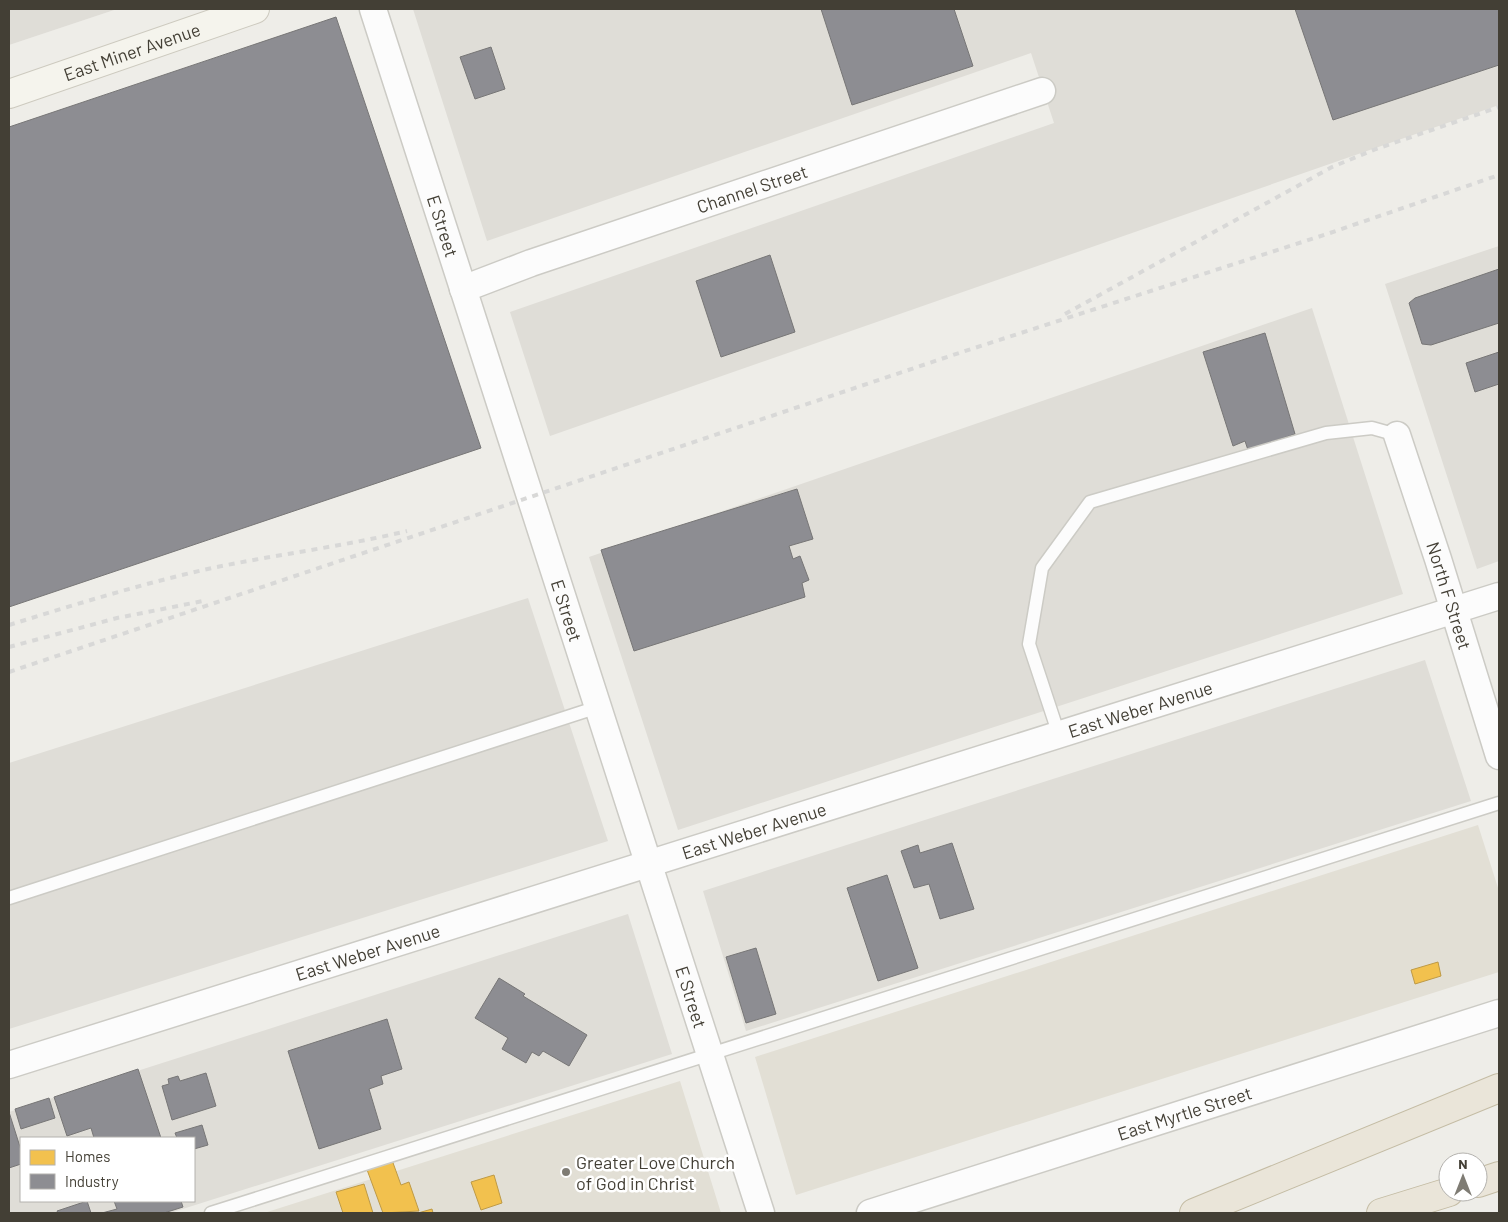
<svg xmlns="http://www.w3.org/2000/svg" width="1508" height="1222" viewBox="0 0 1508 1222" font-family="Barlow,sans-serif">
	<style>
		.residential { fill: #e2dfd5 }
		.industrial { fill: #dfddd7; fill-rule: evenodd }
		.homes { fill: #f2c14e; stroke: #be9a46 }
		.industry { fill: #8d8d92; stroke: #777676 }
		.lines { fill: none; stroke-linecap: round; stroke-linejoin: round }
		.lane-casing { stroke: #cccbc5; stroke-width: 15 }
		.street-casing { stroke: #cccbc5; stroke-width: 29 }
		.secondary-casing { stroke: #cdcabf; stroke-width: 30 }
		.highway-casing { stroke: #c4bca4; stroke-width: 30 }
		.lane { stroke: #fcfcfc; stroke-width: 12 }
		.street { stroke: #fcfcfc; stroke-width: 26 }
		.secondary { stroke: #f5f4ed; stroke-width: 28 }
		.highway { stroke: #eae5d9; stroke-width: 28 }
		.rail { stroke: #d8d8d7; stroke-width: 4; stroke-dasharray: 6 6; stroke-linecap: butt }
		.poi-dot { fill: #7f7c74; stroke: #fff; stroke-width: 2 }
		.labels { text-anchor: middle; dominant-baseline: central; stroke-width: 5; stroke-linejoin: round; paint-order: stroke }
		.street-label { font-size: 18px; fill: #433f35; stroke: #fff }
		.poi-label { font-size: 18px; fill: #433f35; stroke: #fff; text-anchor: start }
	</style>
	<rect width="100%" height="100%" fill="#eeede8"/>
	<!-- residential -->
	<path class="residential" d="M1478,825L1499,891V972L796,1195L755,1057Z
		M680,1081L721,1213H264Z"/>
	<!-- industrial -->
	<path class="industrial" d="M9,9H117L9,45Z
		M413,9H1499V105L550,436L510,312L1054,123L1031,53L487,241Z
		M1499,246V561L1477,569L1385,284Z
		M1312,308L1403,594L678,830L589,557Z
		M528,598L608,841L9,1029V763Z
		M1425,660L1471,801L746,1031L703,891Z
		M628,914L672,1054L170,1213H9V1112ZM21,1138H194V1201H21Z"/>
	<!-- homes -->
	<path class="homes" d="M1438,962L1441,976L1415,984L1411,970Z
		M392,1160L401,1185L409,1182L419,1211L383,1213L366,1167Z
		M494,1175L502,1203L481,1210L471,1182Z
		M364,1184L373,1213H343L336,1192Z
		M432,1209L433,1213H418Z"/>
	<!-- industry -->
	<path class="industry" d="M821,9H954L973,66L852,105Z
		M1295,9H1499V65L1333,120Z
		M336,17L481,448L9,607V127Z
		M491,47L505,89L475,99L460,57Z
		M770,255L795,332L721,357L696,281Z
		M1499,269V323L1431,345L1422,344L1409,303L1415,298Z
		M1265,333L1295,434L1248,450L1245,441L1233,446L1203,352Z
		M1499,352V384L1475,392L1466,363Z
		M797,489L813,539L789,546L793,559L800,556L809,580L802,583L805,597L634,651L601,550Z
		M952,843L974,909L940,919L929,884L914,888L901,851L918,845L920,853Z
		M887,875L918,968L878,981L847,888Z
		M756,948L776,1014L746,1023L726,957Z
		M499,978L525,994L523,996L587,1035L569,1066L543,1051L539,1056L532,1052L526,1063L502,1049L508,1038L475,1018Z
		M387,1019L402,1069L381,1076L383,1084L369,1089L381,1129L319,1149L288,1051Z
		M138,1069L161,1138H94L91,1128L67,1136L54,1097Z
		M206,1073L216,1106L172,1120L162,1086L169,1084L168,1079L178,1076L180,1081Z
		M49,1098L55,1118L21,1129L15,1109Z
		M9,1112L21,1150V1164L9,1168Z
		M202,1125L208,1145L194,1149V1138H177L175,1133Z
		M87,1201L91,1213H58L57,1211Z
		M114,1201H181L183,1207L164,1213H102L117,1209Z"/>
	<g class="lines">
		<!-- lane casing -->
		<g class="lane-casing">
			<path id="lane" d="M1059,735L1029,644L1042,568L1090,502L1326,433L1372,428L1397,435
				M9,898L598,707
				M211,1213L1499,803"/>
		</g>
		<!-- street casing -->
		<g class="street-casing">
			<g id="street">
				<path id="s1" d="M373,9L761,1213"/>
				<path id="s2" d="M463,289L531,263L1042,91"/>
				<path id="s3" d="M1397,435L1438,559L1499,756"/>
				<path id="s4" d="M9,1065L1499,596"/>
				<path id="s5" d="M870,1213L1499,1013"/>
			</g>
		</g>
		<!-- secondary casing -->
		<g class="secondary-casing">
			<g id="secondary">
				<path id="s6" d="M9,94L255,9"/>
			</g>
		</g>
		<!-- highway casing -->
		<g class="highway-casing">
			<path id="highway" d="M1478,1183L1499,1176
				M1194,1213L1499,1088
				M1381,1213L1449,1192"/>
		</g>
		<!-- lane -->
		<use href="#lane" class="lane"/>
		<!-- street -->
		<use href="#street" class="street"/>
		<!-- secondary -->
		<use href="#secondary" class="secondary"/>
		<!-- highway -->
		<use href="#highway" class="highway"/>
		<!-- rail -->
		<path class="rail" d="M1065,314L1332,167L1376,149L1499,107
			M9,625C77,604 147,582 217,567C280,554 345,546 407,531
			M9,647L117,618L203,601
			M9,672L959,353L1327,234L1499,175"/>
	</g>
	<!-- markers -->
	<circle class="poi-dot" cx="566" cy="1172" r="5"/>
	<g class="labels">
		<!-- street labels -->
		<g class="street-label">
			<text stroke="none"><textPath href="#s6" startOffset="130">East Miner Avenue</textPath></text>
			<text stroke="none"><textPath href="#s2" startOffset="306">Channel Street</textPath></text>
			<text stroke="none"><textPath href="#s1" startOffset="228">E Street</textPath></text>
			<text stroke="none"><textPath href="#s3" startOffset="169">North F Street</textPath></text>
			<text stroke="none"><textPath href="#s1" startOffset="632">E Street</textPath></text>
			<text stroke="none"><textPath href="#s4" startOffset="1186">East Weber Avenue</textPath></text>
			<text stroke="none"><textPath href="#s4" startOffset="781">East Weber Avenue</textPath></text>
			<text stroke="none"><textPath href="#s4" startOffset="376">East Weber Avenue</textPath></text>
			<text stroke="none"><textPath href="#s1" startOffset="1038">E Street</textPath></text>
			<text stroke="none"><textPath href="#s5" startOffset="330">East Myrtle Street</textPath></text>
		</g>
		<!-- poi labels -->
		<g class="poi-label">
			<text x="576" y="1162">Greater Love Church<tspan x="576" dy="21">of God in Christ</tspan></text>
		</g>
	</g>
	<!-- border -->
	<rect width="1508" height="1222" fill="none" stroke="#433f35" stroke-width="20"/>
	<!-- legend -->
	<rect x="20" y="1137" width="175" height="65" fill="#ffffff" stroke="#b4b2ae"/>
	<rect x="30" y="1150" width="25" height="15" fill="#f2c14e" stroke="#b4b2ae"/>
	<text x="65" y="1162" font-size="15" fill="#433f35">Homes</text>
	<rect x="30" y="1174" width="25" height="15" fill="#8d8d92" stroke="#b4b2ae"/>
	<text x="65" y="1187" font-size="15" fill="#433f35">Industry</text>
	<!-- north arrow -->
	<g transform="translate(1463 1177)"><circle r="24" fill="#ffffff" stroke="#b4b2ae"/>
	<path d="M0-4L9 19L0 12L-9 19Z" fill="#7f7c74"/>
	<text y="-8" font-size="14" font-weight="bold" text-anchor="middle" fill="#433f35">N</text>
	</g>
</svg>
